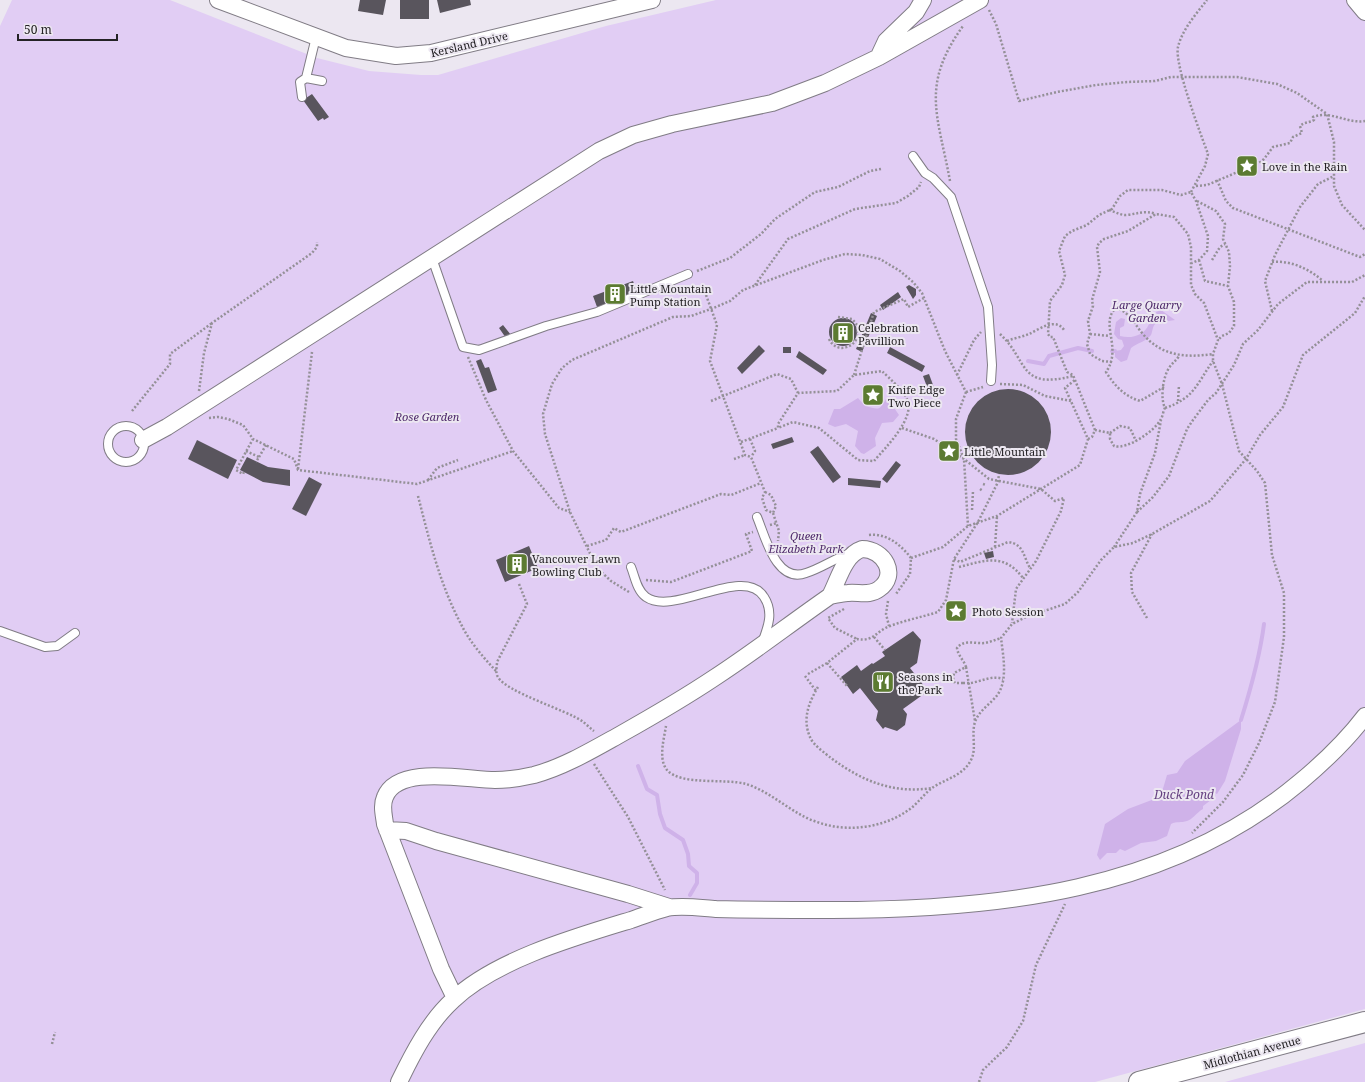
<svg xmlns="http://www.w3.org/2000/svg" width="1365" height="1082" viewBox="0 0 1365 1082" font-family="'Noto Serif',serif">
	<style>
		.green { fill: #e1cdf4 }
		.water { fill: #cfb2e9 }
		.lines { fill: none; stroke-linecap: round; stroke-linejoin: round }
		.stream { stroke: #cfb2e9; stroke-width: 4 }
		.building { fill: #59555d }
		.service-casing { stroke: #807c85; stroke-width: 10 }
		.minor-casing { stroke: #807c85; stroke-width: 18 }
		.tertiary-casing { stroke: #807c85; stroke-width: 22 }
		.path { stroke: #949097; stroke-width: 2.5; stroke-dasharray: 2 2; stroke-linecap: butt }
		.service { stroke: #fff; stroke-width: 8 }
		.minor { stroke: #fff; stroke-width: 16 }
		.tertiary { stroke: #fff; stroke-width: 20 }
		.path-bridge { stroke: #949097; stroke-width: 2.5; stroke-dasharray: 2 2; stroke-linecap: butt }
		.labels { text-anchor: middle; dominant-baseline: central; stroke-width: 4; stroke-linejoin: round; paint-order: stroke }
		.street-label { font-size: 11px; fill: #242225; stroke: #ece7f1 }
		.poi-label { font-size: 11px; fill: #242225; stroke: #ece7f1; text-anchor: start }
		.park-label { font-size: 11px; font-style: italic; fill: #4e296a; stroke: #ece7f1 }
		.water-label { font-size: 12px; font-style: italic; fill: #643f81; stroke: #ece7f1 }
	</style>
	<rect width="100%" height="100%" fill="#ece7f1"/>
	<!-- green -->
	<path class="green" d="M12,0H170L317,58L369,71L421,75H438L606,26L716,0H1365V1009L1095,1082H0V26Z
		M1365,1043V1082H1225Z"/>
	<!-- water -->
	<path class="water" d="M1161,310L1175,320L1156,323C1152,327 1153,330 1151,335C1147,341 1137,343 1131,348L1127,360L1121,362L1115,357V351L1121,350L1124,346L1122,340L1118,339L1114,334L1116,322L1121,318L1125,319L1124,326L1120,328V336C1131,339 1144,336 1149,324L1145,319L1146,317H1152L1153,315H1157L1156,312Z
		M858,398L865,406C878,409 879,412 886,399H888L899,415L893,422L882,423L875,438L876,446L864,454L861,453L855,446L858,431L846,424L835,427L828,424L834,409H840Z
		M1241,720V729L1225,781L1217,794L1215,793L1211,800L1203,806V809C1196,813 1192,820 1187,821C1181,823 1177,821 1171,824L1167,836L1156,841L1141,843L1125,851L1120,849L1116,853H1107L1100,860L1097,855L1105,824L1128,809L1157,798L1162,792L1167,775L1177,773L1185,761Z"/>
	<g class="lines">
		<!-- stream -->
		<path class="stream" d="M1112,351H1115
			M1028,361L1044,364L1049,356L1078,348L1092,351
			M1241,720C1251,688 1260,656 1264,624
			M638,766L647,789L657,795L660,814L665,828L683,840L688,854L689,866L697,873V883L690,895"/>
	</g>
	<!-- building -->
	<path class="building" d="M360,0H386L383,15L358,11Z
		M400,0H429V19H400Z
		M437,0H470L471,5L440,13Z
		M312,94L329,117L324,120L323,118L318,121L303,100Z
		M633,281L637,292L597,307L593,296Z
		M909,285L916,289V295L913,299L906,287Z
		M898,292L901,297L883,310L880,305Z
		M871,313L877,316L862,352L856,349Z
		M829 332a14 14 0 1 1 28 0a14 14 0 1 1-28 0Z
		M503,325L511,335L506,338L499,328Z
		M759,345L765,351L742,374L737,368Z
		M783,347H791V353H783Z
		M890,347L925,366L922,372L887,353Z
		M799,351L827,370L823,375L796,357Z
		M481,359L485,368L489,367L497,390L488,393L476,361Z
		M929,374L936,393L930,395L923,376Z
		M965 432a43 43 0 1 1 86 0a43 43 0 1 1-86 0Z
		M792,437L794,442L773,449L771,444Z
		M197,440L237,460L228,479L188,459Z
		M818,446L841,477L833,483L810,452Z
		M247,457L268,467L290,470V486L263,482L240,470Z
		M896,461L901,465L887,483L882,479Z
		M309,477L322,484L306,516L292,509Z
		M848,478L881,481L880,488L848,485Z
		M529,546L538,568L505,582L496,560Z
		M993,551L994,557L986,559L984,553Z
		M913,631L921,640L917,663L910,668L928,691L903,709L907,714L905,725L897,731L885,727L883,729L876,720L878,711L860,688L853,694L841,677L857,665L861,671L872,663L873,664L885,656L882,652Z"/>
	<g class="lines">
		<!-- service casing -->
		<g class="service-casing">
			<path id="service" d="M306,78L316,37
				M302,97L300,82L306,78L322,81
				M913,156L925,173L933,178L951,197L988,307L992,365L991,381
				M432,258L463,347L479,350L546,326L597,312L688,274
				M108 444a18 18 0 1 1 36 0a18 18 0 1 1-36 0Z
				M757,517C765,536 776,584 806,573C822,568 835,558 851,553
				M631,567C635,577 637,591 646,597C674,617 744,564 764,597C774,612 768,627 762,643
				M0,631L45,647L57,646L75,633"/>
		</g>
		<!-- minor casing -->
		<g class="minor-casing">
			<path id="minor" d="M218,0L346,48L396,56L431,53L652,0
				M1355,0L1365,12
				M879,56L886,41L916,12L923,0
				M143,440L167,427L599,151L633,135L672,124L772,103L825,83L879,57L980,0
				M862,549C884,549 899,575 879,589C870,596 859,592 848,593C842,593 836,595 830,596C839,579 844,555 862,549Z
				M387,830L406,831L436,841L628,894L669,907
				M455,998L441,969L385,824C384,815 381,806 385,797C398,764 467,780 495,780C508,780 521,778 534,775C564,767 594,749 621,734C653,716 684,698 714,678C754,652 791,623 830,596
				M399,1082C413,1053 429,1022 453,1000C495,960 575,937 631,920C643,916 655,911 667,908C682,905 701,908 716,909C754,910 793,910 831,910C995,910 1169,892 1300,782C1324,762 1346,741 1365,716"/>
		</g>
		<!-- tertiary casing -->
		<g class="tertiary-casing">
			<path id="tertiary" d="M1139,1082L1365,1022"/>
		</g>
		<!-- path -->
		<path class="path" d="M989,10L996,24L1019,101L1057,92L1096,85L1127,82L1155,81L1171,77H1237L1277,84L1297,93L1327,114L1334,142V186L1342,205L1365,230
			M1217,180L1226,201L1233,208L1360,257L1365,254
			M950,181C938,115 920,86 963,26
			M1196,186L1207,185L1259,163L1264,159L1273,147L1290,143L1293,137L1302,133L1300,126C1304,122 1309,123 1314,120L1313,117C1331,110 1347,124 1365,121
			M1191,192L1205,166L1208,154C1201,135 1174,64 1178,47C1182,30 1196,14 1207,0
			M1197,201L1216,211L1225,224L1223,239L1229,252L1230,266L1228,286L1234,302V326L1229,333L1222,336L1218,340
			M1109,210C1115,212 1120,215 1126,215C1137,214 1145,210 1156,214
			M1199,260L1205,281L1228,286
			M1212,260L1220,247L1225,244
			M1272,262C1291,260 1309,269 1323,281
			M697,271L730,258L761,234L775,219L815,192L838,187L870,171L881,169
			M755,285L788,239L855,209L896,203L908,196L919,187L921,182
			M706,295L717,325L710,361L745,455L751,457L765,492L762,498L766,510L773,513L779,531L778,541
			M1272,311L1265,281L1275,255L1300,207L1318,184L1334,176
			M838,317L852,319L858,326L857,338L866,340
			M1000,334C1029,361 1018,390 1073,376
			M1090,334L1110,336
			M829,339C835,352 851,350 857,338
			M1007,341C1014,338 1022,337 1029,334C1040,329 1055,317 1064,330
			M468,357L486,400L513,451L559,508L570,512
			M1112,362L1102,361L1090,354L1087,344L1090,334L1088,321L1093,306L1092,300L1100,272L1097,247L1099,243L1104,239L1128,231L1156,214L1174,217L1188,234L1191,247V285L1195,294L1204,303L1218,340L1213,354V361L1222,384L1239,451L1257,471L1265,483L1272,555L1284,593V637L1275,702L1259,743L1243,775L1223,802L1192,833
			M854,375L874,312L904,299L908,307L924,298
			M957,375L974,340L981,332
			M1000,384L1023,385L1045,396L1071,401
			M1164,387L1140,401C1124,396 1114,385 1106,372C1123,348 1099,323 1116,308C1129,312 1134,323 1142,333C1161,356 1185,358 1213,354
			M199,391L204,353L212,323L312,253L317,247V242
			M966,392L956,419V439L964,459L968,526
			M966,392L983,387
			M711,401L777,374L791,379L798,393
			M1178,401L1179,385
			M1165,408C1195,398 1197,383 1213,361
			M132,411L170,364V354L212,323
			M209,418L218,417L228,419L243,425L253,439L294,459L298,470L417,484L513,451
			M902,428L934,439L964,459L989,479L1041,489L1055,501L1064,498L1061,511L1036,561L1016,589L1012,623
			M1095,430L1073,375L1067,372L1053,337H1050L1048,334L1050,301L1062,285L1065,275L1059,251L1065,236L1072,231L1087,225L1099,215L1112,209L1120,196L1128,190H1162L1181,195L1191,192L1196,201L1208,236L1207,251L1199,260L1192,263
			M1110,433L1120,426L1130,428L1136,441
			M750,439L755,451L751,457
			M1088,439L1092,437L1095,430L1110,433V439L1114,446C1127,450 1155,431 1161,419C1163,416 1163,411 1165,408C1160,398 1163,377 1169,368C1172,363 1176,361 1179,356
			M741,442L778,428V424L798,393L837,391L854,375L882,371C889,378 904,391 907,399C916,418 885,448 874,461L858,460L819,428L793,422L778,428
			M246,451L259,457L256,462
			M259,457L266,445
			M734,459L745,455
			M298,469L312,352
			M244,472L243,474L236,470L253,439
			M428,480L437,468L458,460
			M983,484L986,485
			M980,489L983,491
			M765,492L771,495L776,506L773,513
			M418,496C429,539 440,585 461,624C469,641 483,657 496,671
			M972,510L973,491
			M1137,512L1153,497L1169,476L1187,429L1193,420L1208,400L1216,393L1234,365L1243,344L1258,330L1278,304L1307,282H1352L1365,275
			M770,525L777,523
			M869,535C887,533 901,545 911,558L910,574L896,594
			M587,546L606,540L614,528L621,532L721,494L731,495L761,483
			M995,547L997,516
			M1114,547L1137,512L1140,494L1155,453L1161,420
			M911,558L943,547L968,526L997,516L1080,465L1088,439L1065,388L1075,380
			M954,559L960,562L1008,542C1024,544 1023,556 1030,568
			M959,567C986,560 1004,553 1023,578
			M646,580L671,582L752,551L746,534L753,532
			M519,584L527,604L497,662C497,667 495,673 498,677C506,692 566,710 582,721C586,724 590,728 594,731
			M629,592L611,581L597,568L570,512L545,434L543,414L552,384L562,368L572,360L673,317L691,316L711,309L730,301L743,290L823,260L845,254L862,255L880,259L900,271L913,282L922,293L945,351L966,392
			M888,601L886,614L889,626
			M844,609L828,618L835,628L857,639
			M1147,618L1132,592L1131,573L1152,534
			M874,637L885,650
			M827,663L848,687
			M966,667L975,721
			M808,674L827,663L857,639C874,642 876,631 890,626C906,620 922,617 938,612L946,600L954,559L978,522L998,482L999,474
			M805,676L816,691
			M963,683H955L953,680L954,673L966,667C964,660 958,656 957,648C964,639 975,644 985,643C990,642 995,640 1001,638
			M971,683C982,681 993,675 1003,679
			M818,687C809,702 802,719 810,737C813,745 825,753 831,758C862,781 893,794 932,788
			M666,726C664,739 658,759 667,770C681,786 725,778 746,784C772,792 792,814 817,822C848,833 884,828 910,809C918,803 924,794 932,788C945,779 963,776 971,760C977,749 971,734 975,722C979,710 992,703 998,694C1008,679 1003,655 1001,638L1012,624L1026,617L1065,604L1078,592L1101,560L1114,547L1133,543L1152,534L1210,501L1246,459L1260,435L1283,407L1303,355L1355,313L1365,296
			M594,764L628,817L665,890
			M52,1044L55,1032
			M979,1082L983,1070L1007,1047L1023,1021L1036,965L1065,904"/>
		<!-- service -->
		<use href="#service" class="service"/>
		<!-- minor -->
		<use href="#minor" class="minor"/>
		<!-- tertiary -->
		<use href="#tertiary" class="tertiary"/>
		<!-- path-bridge -->
		<path class="path-bridge" d="M963,683H971"/>
	</g>
	<!-- icons -->
	<defs>
		<g id="sight-square" transform="scale(1.15)"><rect x="-9" y="-9" width="18" height="18" rx="4" fill="#5c7b31" stroke="#ece7f1"/><path d="M0-6L1.8-2.2L6-1.7L2.9 1.2L3.7 5.4L0 3.3L-3.7 5.4L-2.9 1.2L-6-1.7L-1.8-2.2Z" fill="#fff"/></g>
		<g id="building-square" transform="scale(1.15)"><rect x="-9" y="-9" width="18" height="18" rx="4" fill="#5c7b31" stroke="#ece7f1"/><path d="M-4-6H4V6H1V3H-1V6H-4ZM-2.5-4.3h1.7v1.8h-1.7ZM.8-4.3h1.7v1.8H.8ZM-2.5-1h1.7V.8h-1.7ZM.8-1h1.7V.8H.8Z" fill="#fff"/></g>
		<g id="restaurant-square" transform="scale(1.15)"><rect x="-9" y="-9" width="18" height="18" rx="4" fill="#5c7b31" stroke="#ece7f1"/><path d="M-5-6h1v4h1v-4h1v4h1v-4h1v5L-1.5 .5V6h-2V.5L-5-1ZM5-6V6H3V1.5H1.5Q1.5-4 5-6Z" fill="#fff"/></g>
	</defs>
	<g fill-rule="evenodd">
		<use href="#sight-square" x="1247" y="166"/>
		<use href="#building-square" x="615" y="294"/>
		<use href="#building-square" x="843" y="333"/>
		<use href="#sight-square" x="873" y="395"/>
		<use href="#sight-square" x="949" y="451"/>
		<use href="#building-square" x="517" y="564"/>
		<use href="#sight-square" x="956" y="611"/>
		<use href="#restaurant-square" x="883" y="682"/>
	</g>
	<g class="labels">
		<!-- street labels -->
		<g class="street-label">
			<text transform="translate(469 44) rotate(-13)">Kersland Drive</text>
			<text transform="translate(1252 1052) rotate(-15)">Midlothian Avenue</text>
		</g>
		<!-- poi labels -->
		<g class="poi-label">
			<text x="1262" y="166">Love in the Rain</text>
			<text x="630" y="288">Little Mountain<tspan x="630" dy="13">Pump Station</tspan></text>
			<text x="858" y="327">Celebration<tspan x="858" dy="13">Pavillion</tspan></text>
			<text x="888" y="389">Knife Edge<tspan x="888" dy="13">Two Piece</tspan></text>
			<text x="964" y="451">Little Mountain</text>
			<text x="532" y="558">Vancouver Lawn<tspan x="532" dy="13">Bowling Club</tspan></text>
			<text x="972" y="611">Photo Session</text>
			<text x="898" y="676">Seasons in<tspan x="898" dy="13">the Park</tspan></text>
		</g>
		<!-- park labels -->
		<g class="park-label">
			<text x="1147" y="304">Large Quarry<tspan x="1147" dy="13">Garden</tspan></text>
			<text x="427" y="416">Rose Garden</text>
			<text x="806" y="535">Queen<tspan x="806" dy="13">Elizabeth Park</tspan></text>
		</g>
		<!-- water labels -->
		<g class="water-label">
			<text x="1184" y="794">Duck Pond</text>
		</g>
	</g>
	<!-- scale -->
	<path d="M18 34v6h99v-6" fill="none" stroke="#242225" stroke-width="2"/>
	<text x="24" y="34" font-size="12" fill="#242225" stroke="#ece7f1" stroke-width="3" paint-order="stroke">50 m</text>
</svg>
